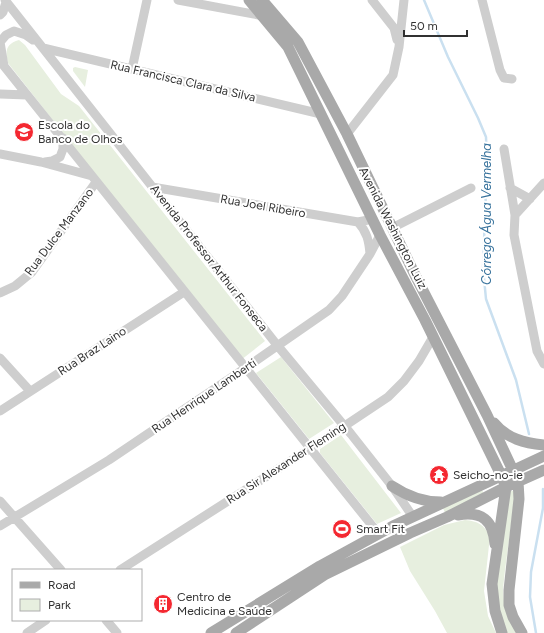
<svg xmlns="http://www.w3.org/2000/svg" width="544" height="633" viewBox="0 0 544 633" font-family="Figtree,sans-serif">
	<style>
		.green { fill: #e7efdf }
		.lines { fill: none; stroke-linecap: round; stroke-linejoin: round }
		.stream { stroke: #cae0f0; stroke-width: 2.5 }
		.minor { stroke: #cecece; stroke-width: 9 }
		.major { stroke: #a9a9a9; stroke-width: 11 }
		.labels { text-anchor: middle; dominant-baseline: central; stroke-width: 4; stroke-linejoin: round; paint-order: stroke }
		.street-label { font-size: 12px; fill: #313131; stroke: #fff }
		.poi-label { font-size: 12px; fill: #313131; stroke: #fff; text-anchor: start }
		.water-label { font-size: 13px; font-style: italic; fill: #37729c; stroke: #fff }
	</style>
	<rect width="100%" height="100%" fill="#fff"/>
	<!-- green -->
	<path class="green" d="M19,40L25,45L61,94L79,106L265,341L241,360L8,63C5,50 6,44 19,40Z
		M75,67L88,70L85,87L73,71V68Z
		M281,357L334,423L309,439L256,373Z
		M341,435L401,513L377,524L320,453V449Z
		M482,490L484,494L445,513L443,508Z
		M510,491H513L515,495L505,570L503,589L504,601L509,618L516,633H507L497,603L496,584Z
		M465,520C478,521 484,525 490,536L484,591L488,616L496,633H447L435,611L410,571L400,547L444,525Z"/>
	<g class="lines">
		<!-- stream -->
		<path class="stream" d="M424,0L448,57L478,118L486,137L487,163L483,268L486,299L516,380L529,434
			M536,633L530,597L531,572L543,508V489"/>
		<!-- minor -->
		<path class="minor" d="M5,0L277,345L351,434L392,486L413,517
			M178,0L264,16
			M372,0L394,28L397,40
			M482,0L500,70L504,78L512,79
			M0,15L3,12L6,2
			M43,48L321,114
			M0,61L378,533
			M4,66L0,42L6,35L14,31L26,35L33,40
			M132,69L147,0
			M0,94L27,95
			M347,134L393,75L399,47L404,0
			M504,149L515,215
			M0,154L41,162L92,176
			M45,162L52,161L60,157L63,149V138
			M544,183L515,215L514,235L537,351L544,364
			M152,187L358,222L373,219
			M510,188L530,199
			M358,222C367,232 369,241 370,254
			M392,228L471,188
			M0,293L15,286L32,272L96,182
			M0,358L30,391
			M0,411L184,292
			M0,501L61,570
			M0,526L109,460L241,371L329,310L342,296L370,254L380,235
			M120,570L322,441L388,397L404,381L419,361L433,337
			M106,620L117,633
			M27,633L46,620"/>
		<!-- major -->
		<path class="major" d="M249,0L288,47L380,235L425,320L501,475L506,487L492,584L495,611L502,633
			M262,0L298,42L347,134L416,277L487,415L518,481L519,499L509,590V605L513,617L522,633
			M494,423C507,439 525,443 544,445
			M392,486C407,496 423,502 441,502
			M458,515C482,511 493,520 495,544
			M211,633L320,566L393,526L544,456
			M236,633L326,574L410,533L447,517L506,487L544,470"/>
	</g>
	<!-- icons -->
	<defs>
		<g id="school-disc" transform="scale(1)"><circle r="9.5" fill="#f42831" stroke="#fff"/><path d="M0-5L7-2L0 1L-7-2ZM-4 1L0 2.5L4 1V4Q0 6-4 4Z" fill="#fff"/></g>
		<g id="temple-disc" transform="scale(1)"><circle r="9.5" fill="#f42831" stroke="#fff"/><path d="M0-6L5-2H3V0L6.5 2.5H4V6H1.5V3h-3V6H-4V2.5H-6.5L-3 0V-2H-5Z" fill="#fff"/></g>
		<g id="stadium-disc" transform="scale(1)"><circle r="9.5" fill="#f42831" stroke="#fff"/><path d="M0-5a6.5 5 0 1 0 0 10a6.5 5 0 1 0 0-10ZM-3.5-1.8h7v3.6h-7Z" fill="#fff"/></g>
		<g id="building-disc" transform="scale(1)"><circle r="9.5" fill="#f42831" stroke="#fff"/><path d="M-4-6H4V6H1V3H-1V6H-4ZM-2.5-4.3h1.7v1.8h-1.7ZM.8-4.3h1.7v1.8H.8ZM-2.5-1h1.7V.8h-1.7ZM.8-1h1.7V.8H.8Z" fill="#fff"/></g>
	</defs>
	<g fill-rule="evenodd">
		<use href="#school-disc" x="24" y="132"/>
		<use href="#temple-disc" x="439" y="475"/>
		<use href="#stadium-disc" x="342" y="529"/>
		<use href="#building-disc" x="163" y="604"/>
	</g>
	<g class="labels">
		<!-- street labels -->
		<g class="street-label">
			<text transform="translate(183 81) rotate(13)">Rua Francisca Clara da Silva</text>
			<text transform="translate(263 206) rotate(10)">Rua Joel Ribeiro</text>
			<text transform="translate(393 228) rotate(63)">Avenida Washington Luiz</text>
			<text transform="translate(59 232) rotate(-53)">Rua Dulce Manzano</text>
			<text transform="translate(209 258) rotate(52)">Avenida Professor Arthur Fonseca</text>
			<text transform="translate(92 351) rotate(-33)">Rua Braz Laino</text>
			<text transform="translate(204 396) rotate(-34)">Rua Henrique Lamberti</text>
			<text transform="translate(286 463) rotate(-33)">Rua Sir Alexander Fleming</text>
		</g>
		<!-- poi labels -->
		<g class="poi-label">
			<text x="38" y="125">Escola do<tspan x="38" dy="14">Banco de Olhos</tspan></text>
			<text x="453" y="475">Seicho-no-ie</text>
			<text x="356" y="529">Smart Fit</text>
			<text x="177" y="597">Centro de<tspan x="177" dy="14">Medicina e Saúde</tspan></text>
		</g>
		<!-- water labels -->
		<g class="water-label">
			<text transform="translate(486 214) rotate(-90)">Córrego Água Vermelha</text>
		</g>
	</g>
	<!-- legend -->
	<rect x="12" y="569" width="130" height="52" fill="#ffffff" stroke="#adadad"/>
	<rect x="20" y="582" width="20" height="6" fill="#a9a9a9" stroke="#adadad"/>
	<text x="48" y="589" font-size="12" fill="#313131">Road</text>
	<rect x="20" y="599" width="20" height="12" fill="#e7efdf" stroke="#adadad"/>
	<text x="48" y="609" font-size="12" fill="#313131">Park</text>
	<!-- scale -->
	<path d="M404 30v6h63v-6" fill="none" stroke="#313131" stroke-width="2"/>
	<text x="410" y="30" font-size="12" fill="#313131" stroke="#ffffff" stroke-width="3" paint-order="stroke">50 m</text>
</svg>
